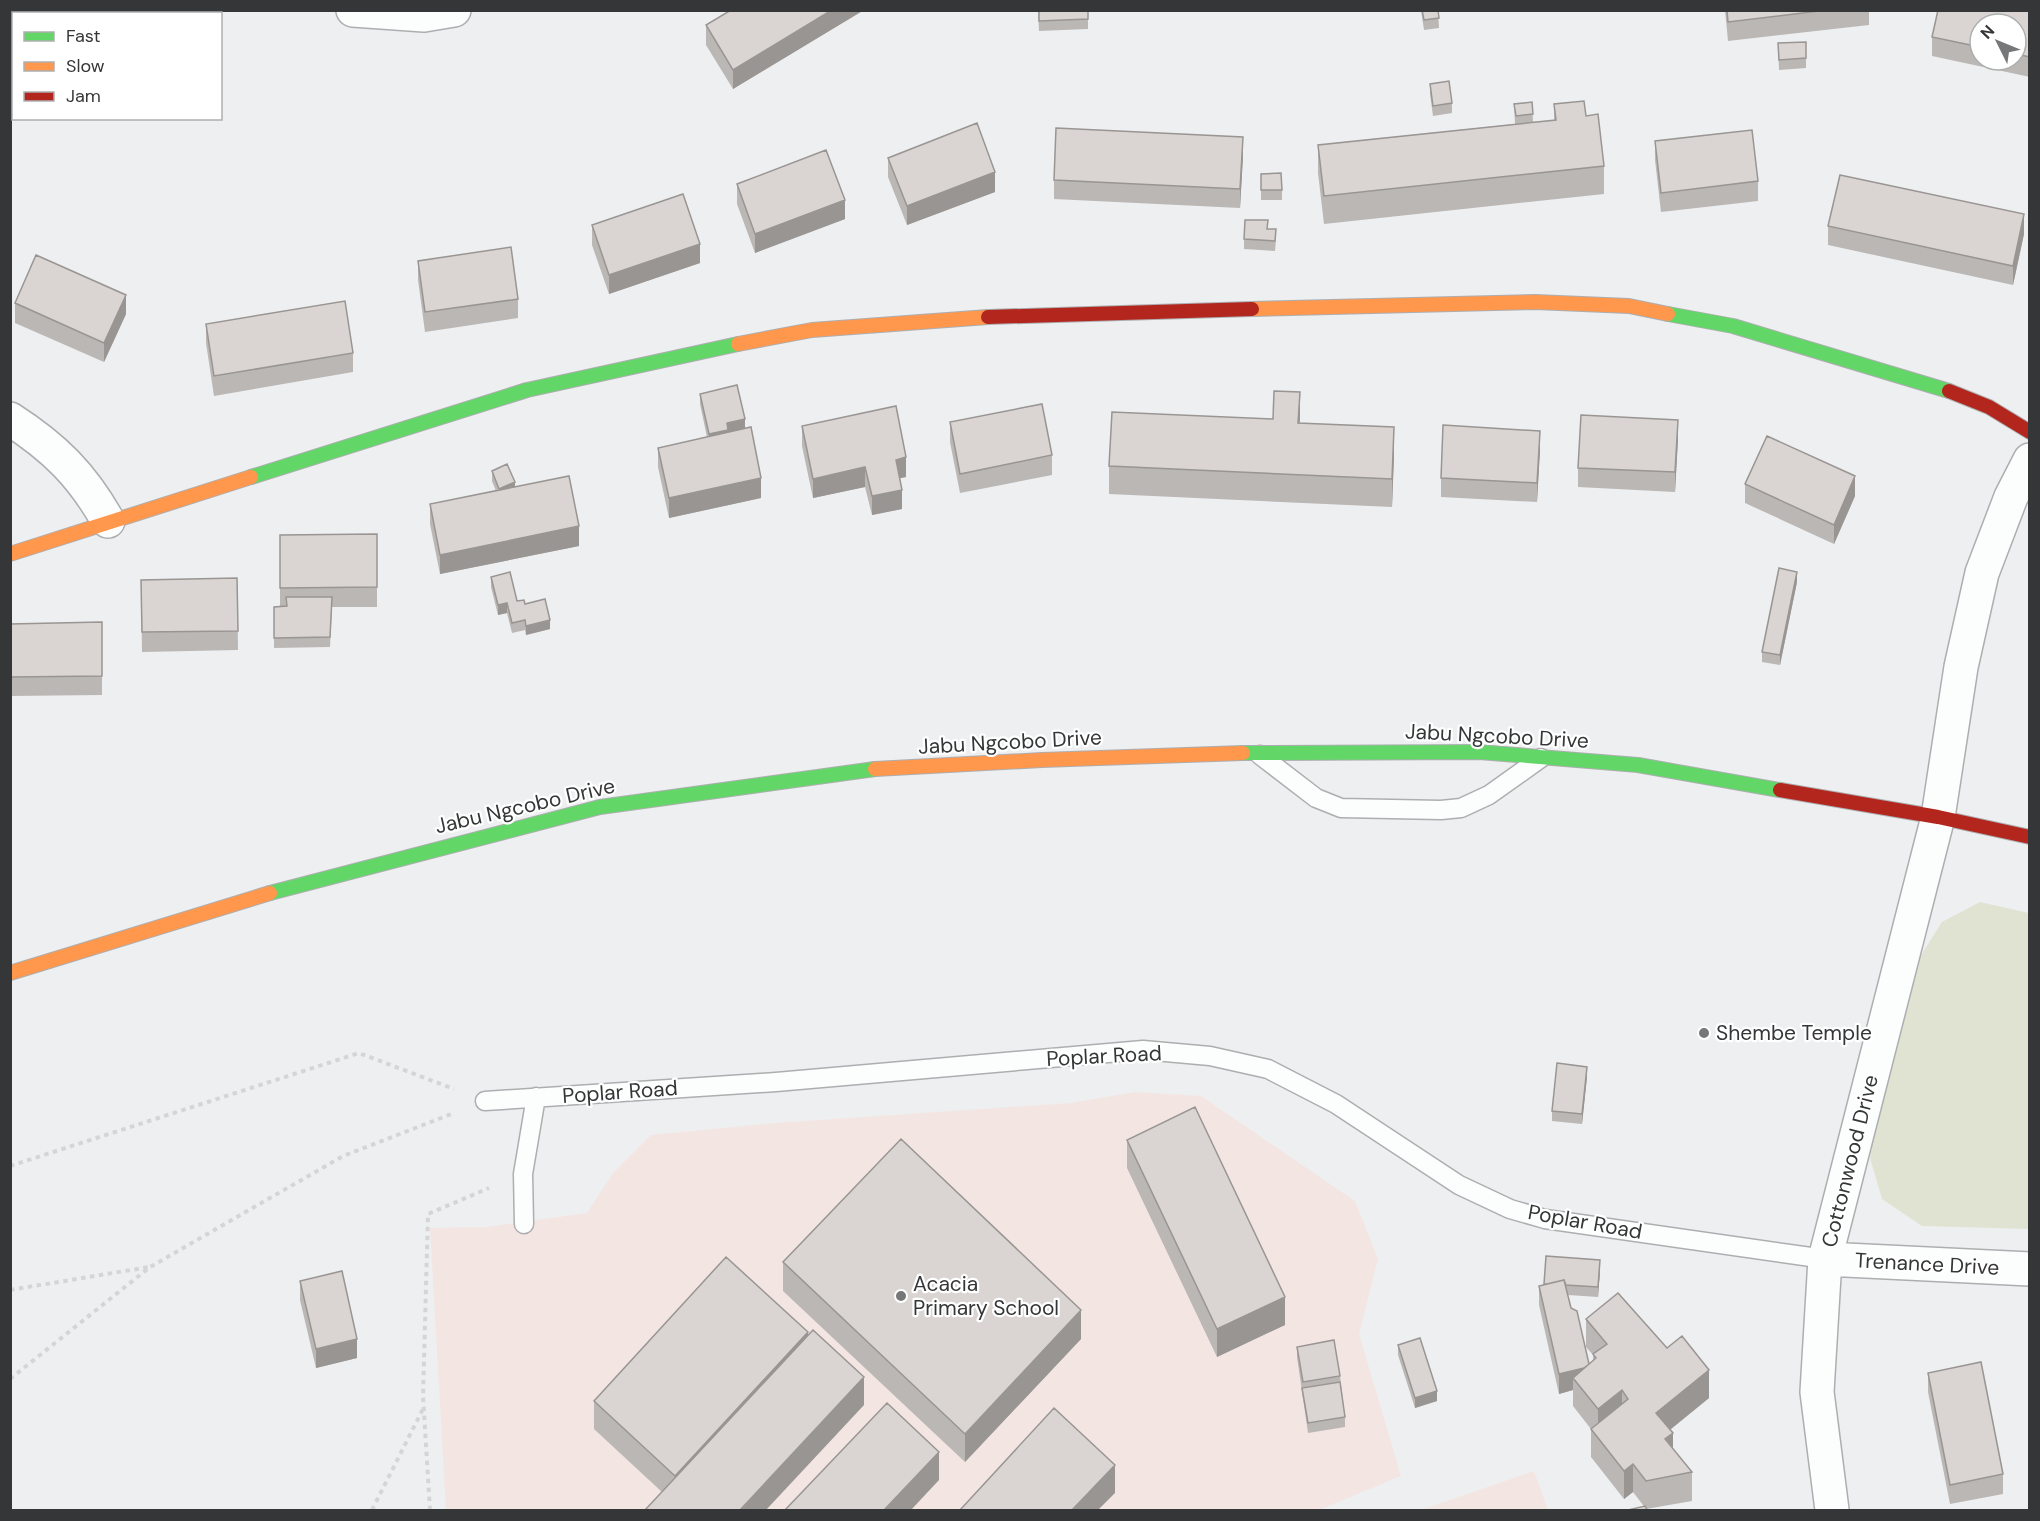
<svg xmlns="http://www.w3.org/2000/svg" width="2040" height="1521" viewBox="0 0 2040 1521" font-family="'DM Sans',sans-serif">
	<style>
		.education { fill: #f3e6e2 }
		.green { fill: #e1e3d2 }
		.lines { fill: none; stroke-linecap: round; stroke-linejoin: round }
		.lane-casing { stroke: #adaeb0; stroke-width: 21 }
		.street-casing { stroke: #adaeb0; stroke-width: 36 }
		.fast-casing { stroke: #adaeb0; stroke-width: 16 }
		.slow-casing { stroke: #adaeb0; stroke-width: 16 }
		.jam-casing { stroke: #adaeb0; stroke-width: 16 }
		.path { stroke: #d4d6d6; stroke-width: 4; stroke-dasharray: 4.5 4.5; stroke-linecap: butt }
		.lane { stroke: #fcfdfd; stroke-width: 18 }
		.street { stroke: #fcfdfd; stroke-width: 33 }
		.fast { stroke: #63d668; stroke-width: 14 }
		.slow { stroke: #ff974d; stroke-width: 14 }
		.jam { stroke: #b3261e; stroke-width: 14 }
		.wall { fill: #bbb7b5; fill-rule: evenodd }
		.shaded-wall { fill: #999593 }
		.building { fill: #dad5d2; stroke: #999593; stroke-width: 1.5 }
		.poi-dot { fill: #767778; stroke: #fff; stroke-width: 2 }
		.labels { text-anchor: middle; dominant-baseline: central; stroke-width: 4.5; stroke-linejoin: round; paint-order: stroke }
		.street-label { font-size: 21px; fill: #353637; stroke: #fff }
		.poi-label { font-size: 21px; fill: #353637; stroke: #fff; text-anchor: start }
	</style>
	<rect width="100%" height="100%" fill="#eeeff1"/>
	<!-- education -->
	<path class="education" d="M1135,1092L1201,1096L1355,1201L1378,1259L1359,1334L1401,1476L1319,1510H446L430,1228L486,1227L587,1213L613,1173L651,1135L774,1123L1071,1103Z
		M1534,1471L1548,1510H1421Z"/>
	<!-- green -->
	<path class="green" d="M1980,902L2029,913V1229L1922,1226L1882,1199L1870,1158L1887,1058L1914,966L1942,922Z"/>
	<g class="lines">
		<!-- lane casing -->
		<g class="lane-casing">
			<path id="lane" d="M1260,755L1316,798L1341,808L1441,810L1461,808L1489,795L1541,758
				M485,1101L776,1082L1143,1050L1210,1056L1268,1069L1336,1104L1459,1185L1510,1209L1545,1219L1825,1259
				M524,1224L523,1174L536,1097"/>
		</g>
		<!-- street casing -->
		<g class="street-casing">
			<path id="street" d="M353,10L424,15L454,10
				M10,419C55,448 82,475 108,521
				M1825,1259L2030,1269
				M1832,1510L1817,1392L1825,1259L1938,817L1961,667L1982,573L2011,497L2030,460"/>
		</g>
		<!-- fast casing -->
		<g class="fast-casing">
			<path id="fast" d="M1668,314L1733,326L1949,391
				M251,477L527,390L738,344
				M1243,753L1479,752L1638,765L1780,790
				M270,893L600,807L875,769"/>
		</g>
		<!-- slow casing -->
		<g class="slow-casing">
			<path id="slow" d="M1252,309L1535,302L1629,306L1668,314
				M738,344L812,330L988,317
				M10,554L251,477
				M875,769L1042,760L1243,753
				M10,973L270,893"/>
		</g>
		<!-- jam casing -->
		<g class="jam-casing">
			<path id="jam" d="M988,317L1252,309
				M1949,391L1989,407L2030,432
				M1780,790L1938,817L2030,837"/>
		</g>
		<!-- path -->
		<path class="path" d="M10,1166L359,1053L454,1089
			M10,1290L149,1267
			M10,1379L150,1267L343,1156L454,1113
			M372,1510L424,1407
			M430,1510L423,1396L428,1214L489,1188"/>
		<!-- lane -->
		<use href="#lane" class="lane"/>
		<!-- street -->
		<use href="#street" class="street"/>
		<!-- fast -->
		<use href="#fast" class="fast"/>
		<!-- slow -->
		<use href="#slow" class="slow"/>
		<!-- jam -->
		<use href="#jam" class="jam"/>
	</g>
	<!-- wall -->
	<path class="wall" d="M864,10L733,89L706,45V25Z
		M1038,10H1088V29L1039,31Z
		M1421,10H1438L1439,28L1424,30Z
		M1725,10H1869V25L1728,41Z
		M2030,10V77L1932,56V37ZM1980,24H2016V60H1980Z
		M1806,42V68L1779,70L1778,43Z
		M1430,84L1452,103V113L1433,116L1430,94Z
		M1532,102L1533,122L1554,120V104L1586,116L1604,166V194L1324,224L1318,173V145L1515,124L1514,104Z
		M1655,141L1758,181V201L1661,212L1655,160Z
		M1243,156L1240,208L1054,199V180Z
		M888,158L995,192L907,225L888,177Z
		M1261,174L1282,190V200H1261Z
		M737,184L845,219L755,253L737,204Z
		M592,225L700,263L609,294L592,245Z
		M1828,226L2024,234L2013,285L1828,245Z
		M1268,229L1276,239L1275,251L1244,249V239Z
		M418,261L518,299V318L425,332L418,280Z
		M15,303L126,314L104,362L15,323Z
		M206,324L353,353V372L214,396L206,343Z
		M700,394L745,429L761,498L669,518L658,467V448L707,437L700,404Z
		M950,422L1052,455V475L960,493L950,442Z
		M1300,423L1394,455L1392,507L1109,494V466Z
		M802,426L906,477L900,478L902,509L872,515L865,487L813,498L802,446Z
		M1678,439L1675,492L1578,487V468Z
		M1540,450L1537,502L1441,497V478Z
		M492,471L515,487L579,546L440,574L430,524V504L496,491L492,481Z
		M1745,484L1855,496L1834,544L1745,503Z
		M377,534V607H332L330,647L274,648V607H280V535Z
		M491,577L517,601L525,604L550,629L526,635L525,630L512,633L507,613L498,615L491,587Z
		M237,578L238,650L142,652L141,580Z
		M1797,582L1780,665L1762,662V652Z
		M102,622V695L10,696V624Z
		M1587,1077L1582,1124L1552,1121V1111Z
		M1127,1140L1285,1325L1217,1357L1127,1168Z
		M1546,1256L1600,1270L1598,1297L1568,1295L1571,1308L1589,1364L1593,1361V1355L1586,1347V1319L1709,1398L1670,1430L1673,1449L1692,1472V1501L1646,1509L1633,1492L1624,1499L1591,1457V1429L1573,1406V1390L1559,1394L1539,1305V1286L1544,1285Z
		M783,1262L1081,1339L965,1462L783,1291Z
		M300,1281L357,1358L316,1368L300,1300Z
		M808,1335L864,1405L662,1492L594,1429V1401Z
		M1398,1345L1437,1401L1415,1408L1398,1355Z
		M1297,1347L1340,1376L1345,1417V1427L1308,1433L1297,1357Z
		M1928,1373L2003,1474V1494L1950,1504L1928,1392Z"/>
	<!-- shaded-wall -->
	<path class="shaded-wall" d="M832,10H864L733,89V70Z
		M1243,137V156L1240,208V189Z
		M995,172V192L907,225V206Z
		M845,200V219L755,253V234Z
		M2024,214V234L2013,285V266Z
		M700,244V263L609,294V275Z
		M126,295V314L104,362V343Z
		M1300,392V420L1298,451V423Z
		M745,419V429L709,444V434L727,423Z
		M1678,420V439L1675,492V472Z
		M1394,427V455L1392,507V479Z
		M1540,431V450L1537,502V483Z
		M906,457V477L896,479V460Z
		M865,467V487L813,498V479Z
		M1855,476V496L1834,544V525Z
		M761,478V498L669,518V498Z
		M515,482V492L499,499V489Z
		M902,490V509L872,515V496Z
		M579,526V546L440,574V555Z
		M1797,572V582L1780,665V655Z
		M507,603V613L498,615V605Z
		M550,620V629L526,635V626Z
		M1587,1067V1077L1582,1124V1114Z
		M1600,1260V1270L1598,1297V1287Z
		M1285,1297V1325L1217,1357V1329Z
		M1081,1310V1339L965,1462V1434Z
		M808,1332V1360L675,1504V1476Z
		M357,1339V1358L316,1368V1349Z
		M1590,1367L1573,1378V1390L1559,1394V1374Z
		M1709,1370V1398L1656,1441V1413Z
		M864,1377V1405L766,1510H740Z
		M1622,1390V1418L1598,1438V1409Z
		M1437,1391V1401L1415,1408V1398Z
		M1673,1433V1461L1665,1439Z
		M939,1452V1480L911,1510H884Z
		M1633,1464V1492L1624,1499V1471Z
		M1115,1465V1493L1098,1510H1072Z"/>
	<!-- building -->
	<path class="building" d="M731,10H832L733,70L706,25Z
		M1039,10H1088V19L1039,21Z
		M1422,10H1438L1439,18L1424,20Z
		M1727,10H1827L1728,22Z
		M1938,10H2030V57L2016,54V24H1980V47L1932,37Z
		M1806,42V58L1779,60L1778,43Z
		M1449,81L1452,103L1433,106L1430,84Z
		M1584,101L1586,116L1598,114L1604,166L1324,196L1318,145L1556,120L1554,104Z
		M1532,102L1533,114L1516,116L1514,104Z
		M977,123L995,172L907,206L888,158Z
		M1056,128L1243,137L1240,189L1054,180Z
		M1752,130L1758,181L1661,193L1655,141Z
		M826,150L845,200L755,234L737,184Z
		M1281,173L1282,190H1261V174Z
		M1840,175L2024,214L2013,266L1828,226Z
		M683,194L700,244L609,275L592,225Z
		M1245,220H1268L1267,229H1276L1275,241L1244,239Z
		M511,247L518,299L425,312L418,261Z
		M36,255L126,295L104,343L15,303Z
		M345,301L353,353L214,376L206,324Z
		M737,385L745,419L727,423L728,430L709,434L700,394Z
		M1274,391L1300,392L1298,423L1394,427L1392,479L1109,466L1112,412L1273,419Z
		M1042,404L1052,455L960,474L950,422Z
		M896,406L906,457L896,460L902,490L872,496L865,467L813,479L802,426Z
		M1581,415L1678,420L1675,472L1578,468Z
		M1443,425L1540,431L1537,483L1441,478Z
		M751,427L761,478L669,498L658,448Z
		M1767,436L1855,476L1834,525L1745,484Z
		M507,464L515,482L499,489L492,471Z
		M569,476L579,526L440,555L430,504Z
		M377,534V587L280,588V535Z
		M1779,568L1797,572L1780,655L1762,652Z
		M510,572L517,601L524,600L525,604L545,599L550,620L526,626L525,620L512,623L507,603L498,605L491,577Z
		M237,578L238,631L142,632L141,580Z
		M286,597H332L330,637L274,638V607L287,606Z
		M102,622V676L10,677V624Z
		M1557,1063L1587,1067L1582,1114L1552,1111Z
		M1195,1107L1285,1297L1217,1329L1127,1140Z
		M901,1139L1081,1310L965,1434L783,1262Z
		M1546,1256L1600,1260L1598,1287L1566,1285L1564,1280L1547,1284H1544Z
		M726,1257L808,1332L675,1476L594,1401Z
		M342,1271L357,1339L316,1349L300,1281Z
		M1564,1280L1571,1308L1577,1311L1589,1364L1584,1368L1559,1374L1539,1286Z
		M1618,1293L1667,1348L1682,1336L1709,1370L1656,1413L1673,1433L1665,1439L1692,1472L1646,1481L1633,1464L1624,1471L1591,1429L1628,1399L1622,1390L1598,1409L1573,1378L1596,1358L1593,1354L1607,1344L1586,1319Z
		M813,1330L864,1377L740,1510H645Z
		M1420,1338L1437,1391L1415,1398L1398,1345Z
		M1334,1340L1340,1376L1303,1382L1297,1347Z
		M1981,1362L2003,1474L1950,1485L1928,1373Z
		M1340,1382L1345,1417L1308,1423L1302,1388Z
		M887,1403L939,1452L884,1510H785Z
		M1054,1408L1115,1465L1072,1510H960Z
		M1645,1506L1647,1510H1628Z"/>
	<!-- markers -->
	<g class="poi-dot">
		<circle cx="1704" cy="1033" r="6"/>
		<circle cx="901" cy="1296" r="6"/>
	</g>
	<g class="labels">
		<!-- street labels -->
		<g class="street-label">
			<text transform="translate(1497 736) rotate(3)">Jabu Ngcobo Drive</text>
			<text transform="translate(1010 742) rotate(-3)">Jabu Ngcobo Drive</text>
			<text transform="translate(525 806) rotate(-13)">Jabu Ngcobo Drive</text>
			<text transform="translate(1104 1056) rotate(-3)">Poplar Road</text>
			<text transform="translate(620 1092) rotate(-4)">Poplar Road</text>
			<text transform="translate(1850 1161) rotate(-76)">Cottonwood Drive</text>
			<text transform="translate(1585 1222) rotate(10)">Poplar Road</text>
			<text transform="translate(1927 1264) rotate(3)">Trenance Drive</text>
		</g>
		<!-- poi labels -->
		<g class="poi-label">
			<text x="1716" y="1033">Shembe Temple</text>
			<text x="913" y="1284">Acacia<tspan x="913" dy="24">Primary School</tspan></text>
		</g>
	</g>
	<!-- border -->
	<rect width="2040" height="1521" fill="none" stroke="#353637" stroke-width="24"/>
	<!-- legend -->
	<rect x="12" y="12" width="210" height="108" fill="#ffffff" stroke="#aeafaf" stroke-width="1.5"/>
	<rect x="24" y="32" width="30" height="9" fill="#63d668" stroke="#aeafaf" stroke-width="1.5"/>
	<text x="66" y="42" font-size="18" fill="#353637">Fast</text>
	<rect x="24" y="62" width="30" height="9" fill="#ff974d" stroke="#aeafaf" stroke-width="1.5"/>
	<text x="66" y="72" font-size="18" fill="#353637">Slow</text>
	<rect x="24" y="92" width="30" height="9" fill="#b3261e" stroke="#aeafaf" stroke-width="1.5"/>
	<text x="66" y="102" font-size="18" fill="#353637">Jam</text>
	<!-- north arrow -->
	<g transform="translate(1998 42) rotate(313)"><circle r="28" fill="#ffffff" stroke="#aeafaf" stroke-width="1.5"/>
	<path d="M0-4.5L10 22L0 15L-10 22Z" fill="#767778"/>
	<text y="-9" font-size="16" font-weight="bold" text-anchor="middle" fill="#353637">N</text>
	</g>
</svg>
